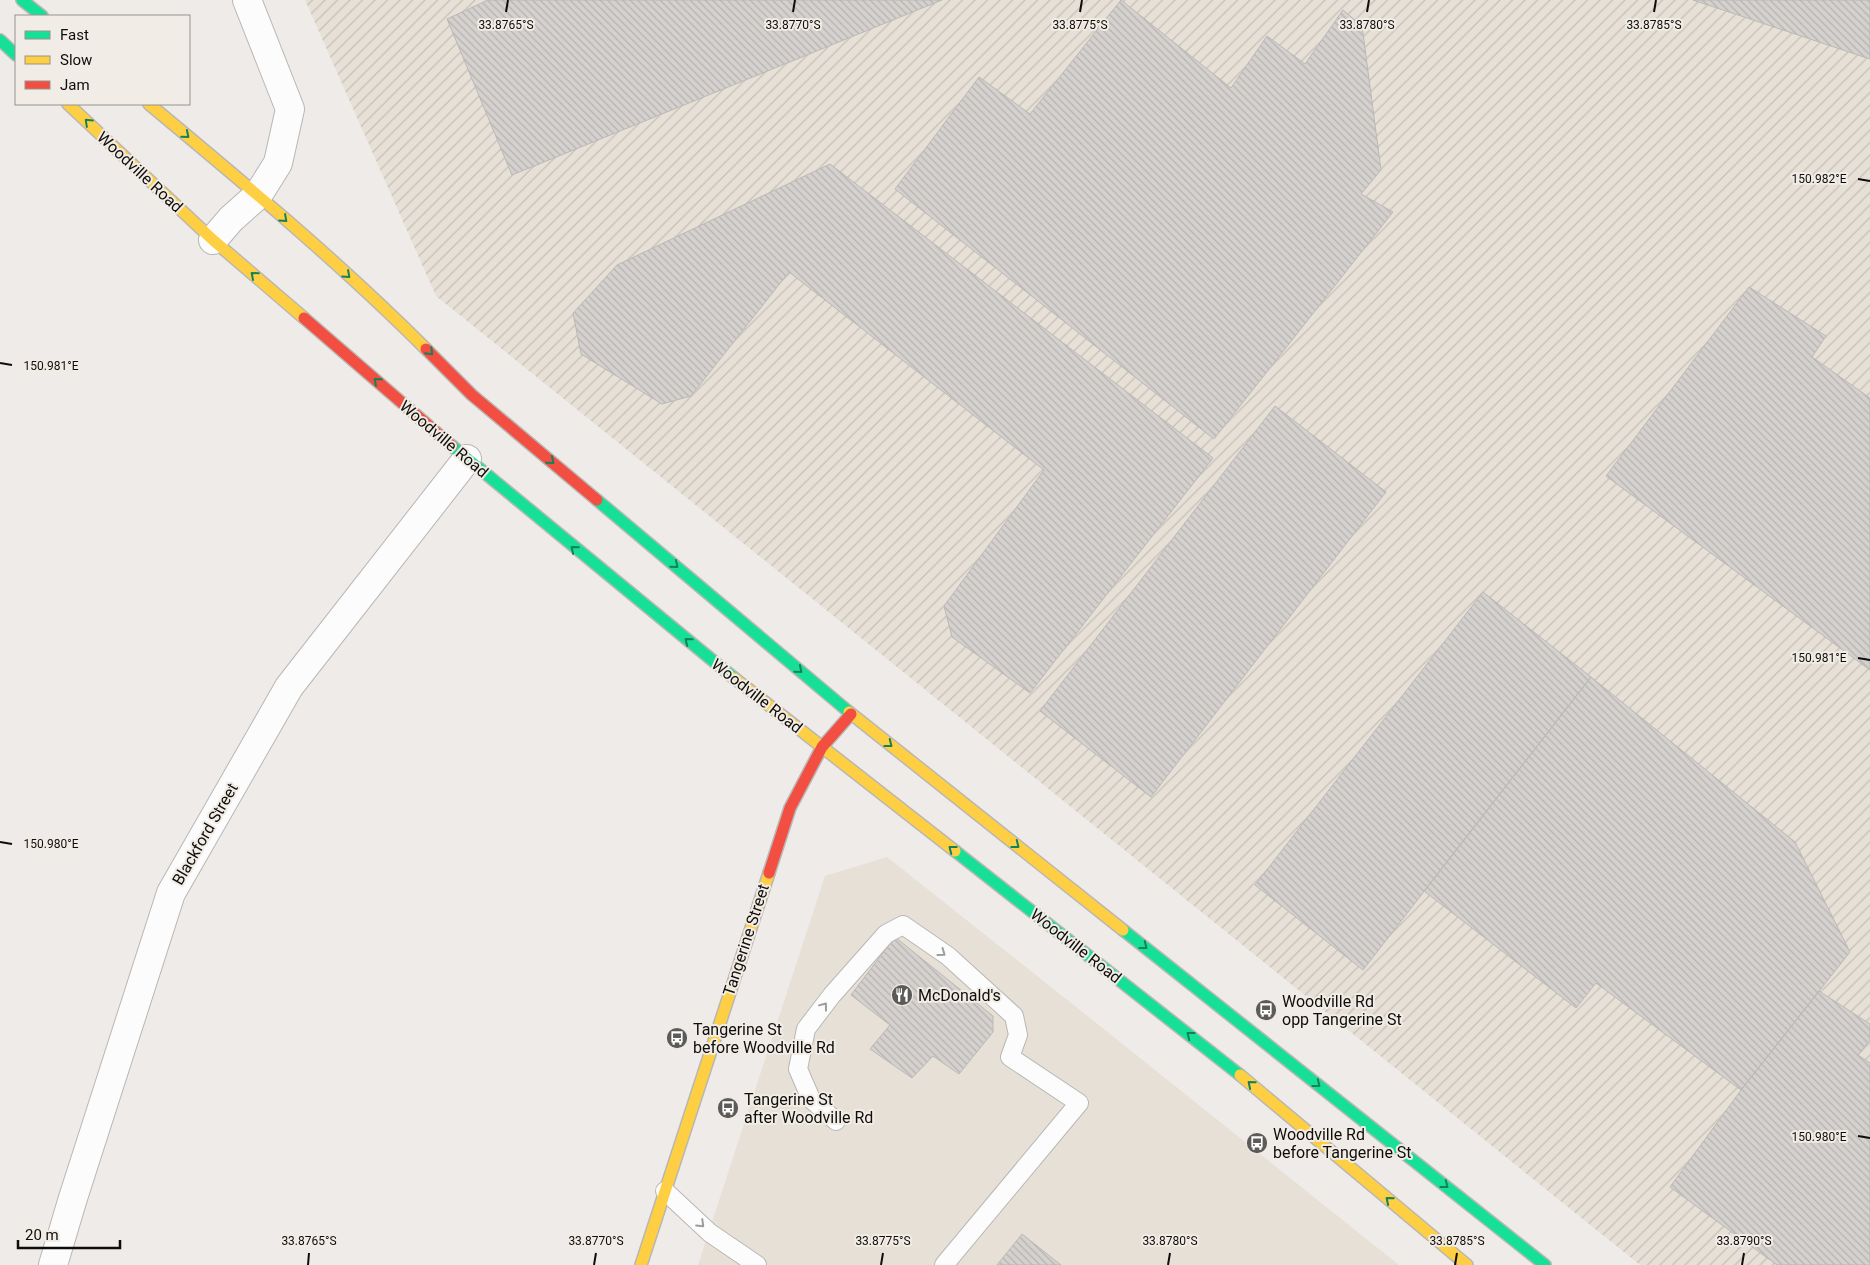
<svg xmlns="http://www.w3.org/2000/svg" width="1870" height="1265" viewBox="0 0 1870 1265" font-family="Roboto,sans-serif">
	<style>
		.built { fill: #e7e0d7 }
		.industrial { fill: url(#industrial-furrows) }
		.building { fill: url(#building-back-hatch); stroke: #bbb8b6 }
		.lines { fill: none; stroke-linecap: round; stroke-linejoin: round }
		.lane-casing { stroke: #b9b7b5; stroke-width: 20 }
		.street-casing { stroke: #b9b7b5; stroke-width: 30 }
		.fast-casing { stroke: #b9b7b5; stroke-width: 14 }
		.slow-casing { stroke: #b9b7b5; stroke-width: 14 }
		.jam-casing { stroke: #b9b7b5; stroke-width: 14 }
		.lane { stroke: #fcfcfc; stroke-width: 18 }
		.street { stroke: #fcfcfc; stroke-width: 28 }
		.fast { stroke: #16e098; stroke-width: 11 }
		.slow { stroke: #ffcf43; stroke-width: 11 }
		.jam { stroke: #f24e42; stroke-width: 11 }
		.oneway { stroke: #138159 }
		.oneway2 { stroke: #9d9c9c }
		.ticks { fill: none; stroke: #0f0d0b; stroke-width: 2 }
		.labels { text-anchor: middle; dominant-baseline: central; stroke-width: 4; stroke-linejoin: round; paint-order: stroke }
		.street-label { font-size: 16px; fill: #0f0d0b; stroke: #f1ece5 }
		.poi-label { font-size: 16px; fill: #0f0d0b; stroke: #f1ece5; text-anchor: start }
		.ticks-label { font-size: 12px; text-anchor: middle; fill: #0f0d0b; stroke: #f1ece5; stroke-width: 4; stroke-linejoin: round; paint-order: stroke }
	</style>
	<defs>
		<pattern id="industrial-furrows" width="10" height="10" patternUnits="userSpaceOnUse" patternTransform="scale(1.25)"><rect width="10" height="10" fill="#e7e0d7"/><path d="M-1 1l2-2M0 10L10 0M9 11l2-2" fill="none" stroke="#c5bfb7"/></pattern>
		<pattern id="building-back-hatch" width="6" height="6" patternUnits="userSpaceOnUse" patternTransform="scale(1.25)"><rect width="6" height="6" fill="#d4d1cf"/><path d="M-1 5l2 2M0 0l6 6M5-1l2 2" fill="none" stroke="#b5b2b0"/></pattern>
	</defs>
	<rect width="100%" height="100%" fill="#eeebe8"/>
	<!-- built -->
	<path class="built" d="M887,857L1100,1026L1399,1265H698L825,876Z"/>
	<!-- industrial -->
	<path class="industrial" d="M305,0H1870V1265H1640L436,296Z"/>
	<!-- building -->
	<path class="building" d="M488,0H942L512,175L447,19Z
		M1121,0L1231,88L1267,36L1305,64L1343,10L1362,26L1381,170L1361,194L1393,212L1214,439L895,189L979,77L1030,114Z
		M1693,0H1870V59Z
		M830,164L1213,458L1030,693L952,637L944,606L1044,470L789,272L691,396L662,404L581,354L573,313L617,265Z
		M1749,287L1826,336L1812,357L1870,398V670L1606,476Z
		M1275,406L1386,492L1151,797L1040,711Z
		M1483,592L1591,677L1363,970L1255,885Z
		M1591,677L1795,842L1850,952L1741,1090L1596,983L1576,1008L1424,891Z
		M895,937L993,1016V1032L959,1074L933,1056L912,1078L870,1049L890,1025L851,995Z
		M1819,991L1870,1024V1040L1858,1055L1870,1063V1265H1777L1670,1187L1741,1090Z
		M1022,1234L1061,1265H997Z"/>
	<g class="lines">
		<!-- lane casing -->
		<g class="lane-casing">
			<path id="lane" d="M836,1121L811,1099L798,1069L806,1029L832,995L886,934L903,925L948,956L1014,1016L1018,1035L1010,1057L1079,1103L944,1265
				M665,1191L710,1233L757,1265"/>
		</g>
		<!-- street casing -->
		<g class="street-casing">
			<path id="street" d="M213,240L231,219L258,195L278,163L290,109L247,0
				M53,1265L73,1198L171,893L289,687L467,459"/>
		</g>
		<!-- fast casing -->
		<g class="fast-casing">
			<path id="fast" d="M22,0L42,16
				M0,40L16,55
				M452,446L734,678
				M597,500L849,712
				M955,851L1240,1075
				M1123,930L1545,1265"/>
		</g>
		<!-- slow casing -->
		<g class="slow-casing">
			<path id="slow" d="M68,104L213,240L304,318
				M149,104C244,183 339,262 426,349
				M734,678L955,851
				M849,712L1123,930
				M1240,1075L1467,1265
				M641,1265L769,873"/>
		</g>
		<!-- jam casing -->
		<g class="jam-casing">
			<path id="jam" d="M304,318L452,446
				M426,349L472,395L597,500
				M769,873L790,808L822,747L851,714"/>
		</g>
		<!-- lane -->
		<use href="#lane" class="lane"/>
		<!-- street -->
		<use href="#street" class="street"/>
		<!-- fast -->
		<use href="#fast" class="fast"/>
		<!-- slow -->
		<use href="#slow" class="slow"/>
		<!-- jam -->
		<use href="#jam" class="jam"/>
	</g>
	<!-- one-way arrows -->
	<defs><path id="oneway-chevron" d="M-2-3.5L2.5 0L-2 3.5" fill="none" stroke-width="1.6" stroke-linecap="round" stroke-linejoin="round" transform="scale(1.25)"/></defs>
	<g class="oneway">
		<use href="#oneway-chevron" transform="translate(88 122) rotate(-137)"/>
		<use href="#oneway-chevron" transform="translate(186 135) rotate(40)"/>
		<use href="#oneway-chevron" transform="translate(284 219) rotate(42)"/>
		<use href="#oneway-chevron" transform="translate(254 275) rotate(-139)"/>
		<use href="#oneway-chevron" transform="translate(347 275) rotate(42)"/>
		<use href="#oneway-chevron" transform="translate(430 352) rotate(45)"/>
		<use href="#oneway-chevron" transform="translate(377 381) rotate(-139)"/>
		<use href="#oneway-chevron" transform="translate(551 461) rotate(40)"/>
		<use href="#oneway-chevron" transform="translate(574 549) rotate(-140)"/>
		<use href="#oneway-chevron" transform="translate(675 565) rotate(40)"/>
		<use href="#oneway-chevron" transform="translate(688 641) rotate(-141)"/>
		<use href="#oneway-chevron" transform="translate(799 670) rotate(40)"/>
		<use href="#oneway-chevron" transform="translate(889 744) rotate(38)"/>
		<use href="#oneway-chevron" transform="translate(1016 845) rotate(38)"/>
		<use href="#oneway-chevron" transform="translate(952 849) rotate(-142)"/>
		<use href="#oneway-chevron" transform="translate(1144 946) rotate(38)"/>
		<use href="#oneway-chevron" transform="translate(1190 1035) rotate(-142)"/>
		<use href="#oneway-chevron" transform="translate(1251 1084) rotate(-140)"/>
		<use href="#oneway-chevron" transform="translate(1317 1084) rotate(38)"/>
		<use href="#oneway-chevron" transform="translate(1445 1185) rotate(38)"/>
		<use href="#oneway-chevron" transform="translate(1389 1200) rotate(-140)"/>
	</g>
	<g class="oneway2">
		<use href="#oneway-chevron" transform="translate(942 953) rotate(36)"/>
		<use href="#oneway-chevron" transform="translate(824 1006) rotate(-53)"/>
		<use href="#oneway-chevron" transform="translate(701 1224) rotate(44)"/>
	</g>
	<!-- ticks -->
	<path class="ticks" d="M506,12L508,0M793,12L795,0M1080,12L1082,0M1367,12L1369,0M1654,12L1656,0M1858,179L1870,181M0,363L12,365M1858,658L1870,660M0,842L12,844M1858,1136L1870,1138M308,1265L309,1253M594,1265L596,1253M881,1265L883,1253M1168,1265L1170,1253M1455,1265L1457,1253M1742,1265L1744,1253"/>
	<!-- icons -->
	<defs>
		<g id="restaurant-disc" transform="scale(1.125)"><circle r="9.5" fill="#5d5b58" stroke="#f1ece5"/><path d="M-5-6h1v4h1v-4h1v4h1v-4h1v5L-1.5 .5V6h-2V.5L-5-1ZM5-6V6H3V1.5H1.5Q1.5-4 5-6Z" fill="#fff"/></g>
		<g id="bus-disc" transform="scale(1.125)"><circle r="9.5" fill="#5d5b58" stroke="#f1ece5"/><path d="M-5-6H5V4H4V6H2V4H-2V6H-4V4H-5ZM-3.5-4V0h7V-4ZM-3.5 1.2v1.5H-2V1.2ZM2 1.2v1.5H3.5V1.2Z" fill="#fff"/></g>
	</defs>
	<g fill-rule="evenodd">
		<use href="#restaurant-disc" x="902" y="995"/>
		<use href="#bus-disc" x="1266" y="1010"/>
		<use href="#bus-disc" x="677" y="1038"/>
		<use href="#bus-disc" x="728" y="1108"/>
		<use href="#bus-disc" x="1257" y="1143"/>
	</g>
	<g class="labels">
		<!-- street labels -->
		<g class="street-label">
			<text transform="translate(140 172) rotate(43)">Woodville Road</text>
			<text transform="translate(444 439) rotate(40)">Woodville Road</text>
			<text transform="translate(757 696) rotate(38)">Woodville Road</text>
			<text transform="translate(205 834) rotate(-60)">Blackford Street</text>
			<text transform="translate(746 940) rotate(-72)">Tangerine Street</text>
			<text transform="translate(1076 946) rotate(38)">Woodville Road</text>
		</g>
		<!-- poi labels -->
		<g class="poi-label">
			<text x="918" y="995">McDonald's</text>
			<text x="1282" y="1001">Woodville Rd<tspan x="1282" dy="18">opp Tangerine St</tspan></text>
			<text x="693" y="1029">Tangerine St<tspan x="693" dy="18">before Woodville Rd</tspan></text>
			<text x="744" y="1099">Tangerine St<tspan x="744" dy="18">after Woodville Rd</tspan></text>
			<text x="1273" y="1134">Woodville Rd<tspan x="1273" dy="18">before Tangerine St</tspan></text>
		</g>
	</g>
	<g class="ticks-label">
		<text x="506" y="29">33.8765°S</text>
		<text x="1080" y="29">33.8775°S</text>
		<text x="1367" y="29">33.8780°S</text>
		<text x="793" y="29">33.8770°S</text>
		<text x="1654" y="29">33.8785°S</text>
		<text x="1819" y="183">150.982°E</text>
		<text x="51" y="370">150.981°E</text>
		<text x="1819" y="662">150.981°E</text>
		<text x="51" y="848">150.980°E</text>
		<text x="1819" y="1141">150.980°E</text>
		<text x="309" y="1245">33.8765°S</text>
		<text x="596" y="1245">33.8770°S</text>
		<text x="883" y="1245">33.8775°S</text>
		<text x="1170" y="1245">33.8780°S</text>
		<text x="1457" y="1245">33.8785°S</text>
		<text x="1744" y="1245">33.8790°S</text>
	</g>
	<!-- legend -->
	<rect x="15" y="15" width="175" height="90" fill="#f1ece5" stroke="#97938e"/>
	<rect x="25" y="31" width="25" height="8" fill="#16e098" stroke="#97938e"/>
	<text x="60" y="40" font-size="15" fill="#0f0d0b">Fast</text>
	<rect x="25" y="56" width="25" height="8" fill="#ffcf43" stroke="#97938e"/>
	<text x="60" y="65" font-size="15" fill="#0f0d0b">Slow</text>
	<rect x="25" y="81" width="25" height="8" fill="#f24e42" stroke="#97938e"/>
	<text x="60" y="90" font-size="15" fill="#0f0d0b">Jam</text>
	<!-- scale -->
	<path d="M18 1240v8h102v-8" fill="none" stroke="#0f0d0b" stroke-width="2.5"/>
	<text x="25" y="1240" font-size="15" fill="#0f0d0b" stroke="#f1ece5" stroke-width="4" paint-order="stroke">20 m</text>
</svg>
